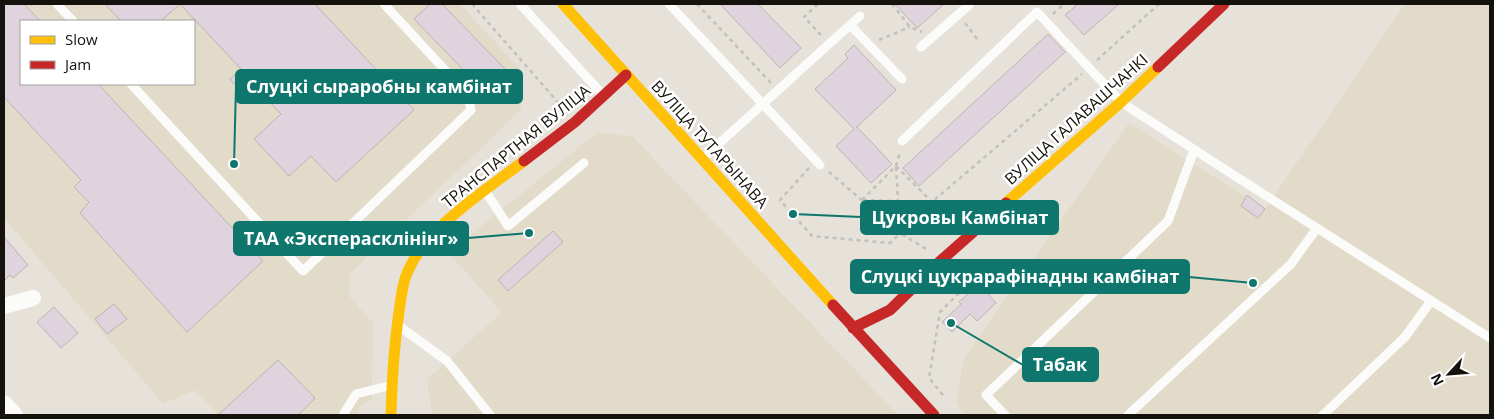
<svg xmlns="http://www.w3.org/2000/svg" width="1494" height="419" viewBox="0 0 1494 419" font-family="'Open Sans',sans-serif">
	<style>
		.built { fill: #e3dbca; fill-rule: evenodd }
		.building { fill: #dfd3dd; stroke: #b9b5b4 }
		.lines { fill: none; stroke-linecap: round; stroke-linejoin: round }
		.path { stroke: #c2c1bd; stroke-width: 2.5; stroke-dasharray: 4 4; stroke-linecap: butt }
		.lane { stroke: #fbfbf9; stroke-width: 9 }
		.street { stroke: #fbfbf9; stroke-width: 16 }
		.slow { stroke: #ffc107; stroke-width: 11 }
		.jam { stroke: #c62828; stroke-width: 11 }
		.labels { text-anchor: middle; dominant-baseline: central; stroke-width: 5; stroke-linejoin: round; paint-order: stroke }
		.street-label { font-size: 16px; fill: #15120d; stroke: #fff }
		.leader { fill: none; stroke: #0f766e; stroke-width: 2 }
		.callout-dot { fill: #0f766e; stroke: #fff; stroke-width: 2 }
		.callout { fill: #0f766e; stroke: #0f766e; stroke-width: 2 }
		.callout-label { font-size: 18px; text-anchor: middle; font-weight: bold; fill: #fff }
	</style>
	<rect width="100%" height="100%" fill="#e6e2d9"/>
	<!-- built -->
	<path class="built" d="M4,4H460L521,70V110L350,274L349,296L373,323L372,399L359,406V415H218L195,390L163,404L4,218ZM21,21H194V84H21Z
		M1405,4H1490V415H966L956,404L964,358L1129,123L1265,209Z
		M598,132L633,137L898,415H432L427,379L502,312L448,253Z"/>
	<!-- building -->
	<path class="building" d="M4,4H24L40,21H21V84H98L263,261L187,332L80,213L89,202L74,187L81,180L4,97Z
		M105,4H315L414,110L336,182L311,156L289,176L254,139L281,114L256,88L246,97L230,79L241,69L180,4L161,21H121Z
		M430,4H442L505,69L483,90L414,19Z
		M720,4H758L801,48L780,68Z
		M895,4H944L917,28Z
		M1078,4H1119L1084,35L1065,15Z
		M1048,34L1065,52L919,186L903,168Z
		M854,45L896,90L856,128L857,127L892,164L871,183L836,146L854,129L815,89L848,58L845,54Z
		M1247,195L1265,209L1258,218L1241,206Z
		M553,231L563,242L508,291L498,280Z
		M4,237L28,265L13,278L10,275L4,281Z
		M979,284L996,303L977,321L970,314L952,332L942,322L961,304L959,302Z
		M114,304L127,319L107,334L95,319Z
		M54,307L78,333L61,348L37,322Z
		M278,360L315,398L298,415H218Z"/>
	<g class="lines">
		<!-- path -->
		<path class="path" d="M472,4L563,108
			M697,4L771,83
			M818,4L804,17L821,35
			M892,4L910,27L922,32
			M1053,14L1064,4
			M965,23L978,40
			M879,40L910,27
			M1097,60L1159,4
			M896,166L931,201
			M896,167L900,233
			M809,168L780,200L812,236L890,243L932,202L1082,74
			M829,172L900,233L926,249
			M862,200L896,166L900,152
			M863,200L932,202
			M943,395L929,378L940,312L962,290L948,277"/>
		<!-- lane -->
		<path class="lane" d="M57,4L73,21
			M520,4L604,96
			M669,4L820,165
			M850,25L902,79
			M921,47L970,4
			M131,84L303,271L471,110L468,95L384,4
			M902,141L1037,12L1121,102L1235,176L1490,338
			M703,158L860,16
			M486,192L508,226L584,163
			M399,326L447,361L490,415
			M343,415L356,394L392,385
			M1005,415L986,395L1168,221L1194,150
			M1128,415L1291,264L1317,228
			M1323,415L1405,337L1431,301"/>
		<!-- street -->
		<path class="street" d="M4,306L33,298
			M4,403L15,415"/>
		<!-- slow -->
		<path class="slow" d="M563,4L833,305
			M1006,203L1121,102L1158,67
			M391,415C392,380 394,346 399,312C401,299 402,283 408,271C426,228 487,189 524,161"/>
		<!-- jam -->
		<path class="jam" d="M1158,67L1224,4
			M524,161L575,122L626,75
			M833,305L934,415
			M853,328L890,310L937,264L1006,203"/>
	</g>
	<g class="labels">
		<!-- street labels -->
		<g class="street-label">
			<text transform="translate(1076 119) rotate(-42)">ВУЛІЦА ГАЛАВАШЧАНКІ</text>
			<text transform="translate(710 144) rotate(48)">ВУЛІЦА ТУТАРЫНАВА</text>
			<text transform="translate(516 146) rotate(-39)">ТРАНСПАРТНАЯ ВУЛІЦА</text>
		</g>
	</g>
	<!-- callouts -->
	<path class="leader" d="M234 164L236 86M793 214L861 217M529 233L468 238M1253 283L1189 277M951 323L1023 365"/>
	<g class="callout-dot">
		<circle cx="234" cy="164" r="5"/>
		<circle cx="793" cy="214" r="5"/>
		<circle cx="529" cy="233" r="5"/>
		<circle cx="1253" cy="283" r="5"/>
		<circle cx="951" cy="323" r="5"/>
	</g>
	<g class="callout">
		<rect x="236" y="70" width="286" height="33" rx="5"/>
		<rect x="861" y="201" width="197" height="33" rx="5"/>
		<rect x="234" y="222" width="234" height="33" rx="5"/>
		<rect x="851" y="260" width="338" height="33" rx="5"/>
		<rect x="1023" y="348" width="75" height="33" rx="5"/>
	</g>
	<g class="callout-label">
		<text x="379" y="93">Слуцкі сыраробны камбінат</text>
		<text x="960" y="224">Цукровы Камбінат</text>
		<text x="351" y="245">ТАА «Эксперасклінінг»</text>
		<text x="1020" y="283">Слуцкі цукрарафінадны камбінат</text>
		<text x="1060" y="371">Табак</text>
	</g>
	<!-- border -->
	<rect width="1494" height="419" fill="none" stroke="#15120d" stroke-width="10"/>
	<!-- legend -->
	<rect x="20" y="20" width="175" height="65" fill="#ffffff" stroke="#a1a09e"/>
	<rect x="30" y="36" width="25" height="8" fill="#ffc107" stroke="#a1a09e"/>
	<text x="65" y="45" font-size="15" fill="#15120d">Slow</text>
	<rect x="30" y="61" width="25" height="8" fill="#c62828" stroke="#a1a09e"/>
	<text x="65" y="70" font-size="15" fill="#15120d">Jam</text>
	<!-- north arrow -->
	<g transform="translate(1449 374) rotate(244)" stroke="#ffffff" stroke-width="4" paint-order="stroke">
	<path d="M0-4L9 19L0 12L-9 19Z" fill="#15120d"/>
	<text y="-8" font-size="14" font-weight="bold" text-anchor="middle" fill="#15120d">N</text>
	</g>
</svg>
